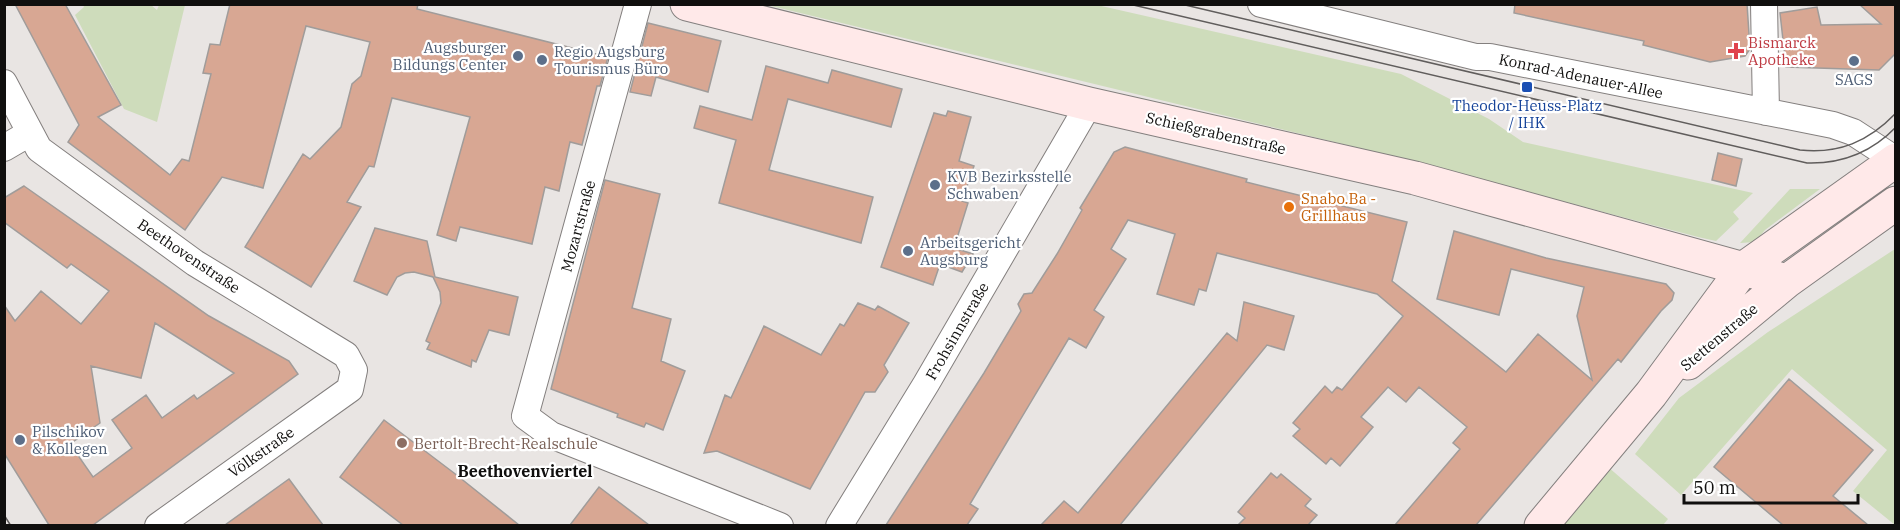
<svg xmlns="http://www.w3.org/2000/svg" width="1900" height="530" viewBox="0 0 1900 530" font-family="'IBM Plex Serif',serif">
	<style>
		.green { fill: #cedcbb }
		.building { fill: #d8a793; stroke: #a09c9a; stroke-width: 1.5; fill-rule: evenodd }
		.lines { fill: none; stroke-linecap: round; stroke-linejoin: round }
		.street-casing { stroke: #837f7e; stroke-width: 28 }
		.secondary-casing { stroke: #837f7e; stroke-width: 35 }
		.street { stroke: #fff; stroke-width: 26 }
		.secondary { stroke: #ffe9e9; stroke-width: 33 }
		.tram { stroke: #605d5c; stroke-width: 1.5 }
		.health-dot { fill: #e0444e; stroke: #fff; stroke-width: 2 }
		.service-dot { fill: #5c6f8a; stroke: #fff; stroke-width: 2 }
		.transit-dot { fill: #1a4fb4; stroke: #fff; stroke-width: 2 }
		.food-dot { fill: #e8710a; stroke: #fff; stroke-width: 2 }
		.education-dot { fill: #8d6e63; stroke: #fff; stroke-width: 2 }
		.labels { text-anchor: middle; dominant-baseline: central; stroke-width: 4.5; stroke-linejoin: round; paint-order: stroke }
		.health-label { font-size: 15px; fill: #be3a42; stroke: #fff; text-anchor: start }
		.service-label { font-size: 15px; fill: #4e5e75; stroke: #fff; text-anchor: start }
		.street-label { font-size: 15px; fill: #100f0e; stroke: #fff }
		.transit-label { font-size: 15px; fill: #164399; stroke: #fff }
		.food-label { font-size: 15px; fill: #c56008; stroke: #fff; text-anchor: start }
		.education-label { font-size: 15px; fill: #785e54; stroke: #fff; text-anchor: start }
		.neighbourhood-label { font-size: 16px; font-weight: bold; fill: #100f0e; stroke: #fff }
	</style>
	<rect width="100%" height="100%" fill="#e9e5e3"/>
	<!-- green -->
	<path class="green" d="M83,5H151L157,10L159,5H185L157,122L124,109L75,15L84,7Z
		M767,5H1097L1401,74L1489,119L1523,142L1753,193L1733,212L1739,219L1716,241L1698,237L1380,153Z
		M1790,189H1820L1765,230L1755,242L1740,243Z
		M1895,249V525L1853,491L1887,450L1792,369L1681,495L1635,454L1679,398L1768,332Z
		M1607,466L1668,519L1663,525L1556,526Z"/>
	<!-- building -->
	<path class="building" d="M15,4H65L121,105L98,117L170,175L182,159L189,161L211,74L203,73L210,44L220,45L230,4H418L417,9L608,57L600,86H597L582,145L570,142L559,191L545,187L532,244L460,227L456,241L437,235L470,117L392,98L374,167L369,166L347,202L361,207L311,287L245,247L303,154L310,159L341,127L352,84L361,76L370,42L306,26L263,188L222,177L185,230L68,142L79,125Z
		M1515,4H1747L1750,49L1745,56L1710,62L1643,45L1644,41L1514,13Z
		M1859,4H1896V53L1879,70L1786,67L1780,13L1817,7L1821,25L1881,24Z
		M648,23L721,41L708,92L656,77L651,96L630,92Z
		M766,66L828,83L832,70L902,89L891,127L788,99L769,170L873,197L861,243L719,203L736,140L694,128L700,106L752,120Z
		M948,111L971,117L959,161L974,166L962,201L968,203L954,248L973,254L962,272L940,264L933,285L881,267L934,113L946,116Z
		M1125,147L1247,179L1246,182L1407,222L1392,281L1506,372L1538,334L1592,380L1577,316L1584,287L1511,269L1499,315L1437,299L1454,231L1546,258L1666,284L1674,293L1672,300L1661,311L1621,362L1618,359L1476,525H1395L1460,449L1453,443L1467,427L1419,387L1406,402L1388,387L1361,417L1373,427L1340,466L1331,458L1326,464L1293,436L1300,429L1293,423L1325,386L1332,393L1337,387L1342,390L1403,316L1377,294L1217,253L1206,291L1199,289L1194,305L1157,294L1175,234L1128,220L1111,249L1126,259L1094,310L1104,317L1086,348L1069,338L970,504L978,509L967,525H886L984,373L1021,311L1018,304L1024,294L1032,293L1057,254L1082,210L1080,208L1114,152Z
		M1718,153L1742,159L1736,186L1712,180Z
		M605,180L660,194L632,308L671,319L661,361L685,371L663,430L646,423L644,427L617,417L618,414L551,389Z
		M24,186L209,316L289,361L298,374L93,525H49L4,453V305L15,321L41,291L81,324L109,291L71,264L67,268L4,222V198ZM155,323L234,373L197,399L194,395L162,418L146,395L112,420L132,448L93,477L70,444L100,423L91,366L141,378Z
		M375,228L427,241L435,277L518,297L509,335L489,330L476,362L472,360L471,367L427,349L430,343L426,341L441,303L440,292L433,277L414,272L405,273L397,277L387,295L354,281Z
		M1244,302L1294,316L1284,350L1267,345L1120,525H1041L1064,501L1078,513L1227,333L1237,341Z
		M858,303L875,310L878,306L909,323L884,365L888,372L875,392H865L810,489L717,451L704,453L725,395L731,398L764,326L821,355L840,324L844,326Z
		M1789,379L1873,450L1833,496L1868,525H1783L1714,467Z
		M384,420L454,473L519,525H403L340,477Z
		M1271,473L1277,478L1281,474L1311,499L1305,506L1317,515L1308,525H1238L1245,518L1238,512Z
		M289,479L323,525H225Z
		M599,487L649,525H570Z"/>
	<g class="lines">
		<!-- street casing -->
		<g class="street-casing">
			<path id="street" d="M638,4L525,416L551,435L780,526
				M1261,4L1476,57H1490L1833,125L1853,132L1896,160
				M1764,4L1766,112
				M4,83L39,149L195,263L346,355L354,370L350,389L158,526
				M4,148L28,134
				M839,526L926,384L1089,104"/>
		</g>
		<!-- secondary casing -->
		<g class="secondary-casing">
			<path id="secondary" d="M687,4L1089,104L1415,178L1787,281
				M1688,363L1787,281L1896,203
				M1541,526L1651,394L1743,269L1896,160"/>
		</g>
		<!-- street -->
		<use href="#street" class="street"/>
		<!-- secondary -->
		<use href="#secondary" class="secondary"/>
		<!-- tram -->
		<path class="tram" d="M1129,4L1807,163C1842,164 1871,153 1896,127
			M1181,4L1800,150C1839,154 1868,142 1896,113
			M4,515L11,526"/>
	</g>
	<!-- markers -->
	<path class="health-dot" d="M1733 42h6v6h6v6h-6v6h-6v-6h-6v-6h6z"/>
	<g class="service-dot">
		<circle cx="518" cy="56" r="6"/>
		<circle cx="542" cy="60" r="6"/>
		<circle cx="1854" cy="61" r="6"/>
		<circle cx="935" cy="185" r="6"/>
		<circle cx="908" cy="251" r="6"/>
		<circle cx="20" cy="440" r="6"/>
	</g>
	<rect class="transit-dot" x="1521" y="81" width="12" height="12" rx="3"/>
	<circle class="food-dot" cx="1289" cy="207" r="6"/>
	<circle class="education-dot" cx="402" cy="443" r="6"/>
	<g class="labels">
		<!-- health labels -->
		<g class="health-label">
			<text x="1748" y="42">Bismarck<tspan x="1748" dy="17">Apotheke</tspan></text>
		</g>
		<!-- service labels -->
		<g class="service-label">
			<text x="506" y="47" text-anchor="end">Augsburger<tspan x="506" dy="17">Bildungs Center</tspan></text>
			<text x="554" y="51">Regio Augsburg<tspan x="554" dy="17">Tourismus Büro</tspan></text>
			<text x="1854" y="79" text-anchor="middle">SAGS</text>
			<text x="947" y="176">KVB Bezirksstelle<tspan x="947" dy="17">Schwaben</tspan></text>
			<text x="920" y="242">Arbeitsgericht<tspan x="920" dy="17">Augsburg</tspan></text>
			<text x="32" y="431">Pilschikov<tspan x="32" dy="17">&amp; Kollegen</tspan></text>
		</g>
		<!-- street labels -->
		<g class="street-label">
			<text transform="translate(1581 76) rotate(12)">Konrad-Adenauer-Allee</text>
			<text transform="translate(1216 133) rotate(13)">Schießgrabenstraße</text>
			<text transform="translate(578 226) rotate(-75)">Mozartstraße</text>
			<text transform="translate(189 256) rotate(34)">Beethovenstraße</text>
			<text transform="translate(957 331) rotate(-60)">Frohsinnstraße</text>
			<text transform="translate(1719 337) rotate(-40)">Stettenstraße</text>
			<text transform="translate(261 452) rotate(-35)">Völkstraße</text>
		</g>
		<!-- transit labels -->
		<g class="transit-label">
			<text x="1527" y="105">Theodor-Heuss-Platz<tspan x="1527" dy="17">/ IHK</tspan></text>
		</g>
		<!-- food labels -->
		<g class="food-label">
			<text x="1301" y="198">Snabo.Ba -<tspan x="1301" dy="17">Grillhaus</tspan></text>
		</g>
		<!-- education labels -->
		<g class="education-label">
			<text x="414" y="443">Bertolt-Brecht-Realschule</text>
		</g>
		<!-- neighbourhood labels -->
		<g class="neighbourhood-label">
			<text x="525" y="471">Beethovenviertel</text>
		</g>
	</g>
	<!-- border -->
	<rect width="1900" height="530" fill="none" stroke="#100f0e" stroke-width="12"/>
	<!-- scale -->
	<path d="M1684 494v9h174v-9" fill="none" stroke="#100f0e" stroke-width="3"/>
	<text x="1693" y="494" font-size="18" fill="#100f0e" stroke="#ffffff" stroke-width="4.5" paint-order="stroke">50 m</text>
</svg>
